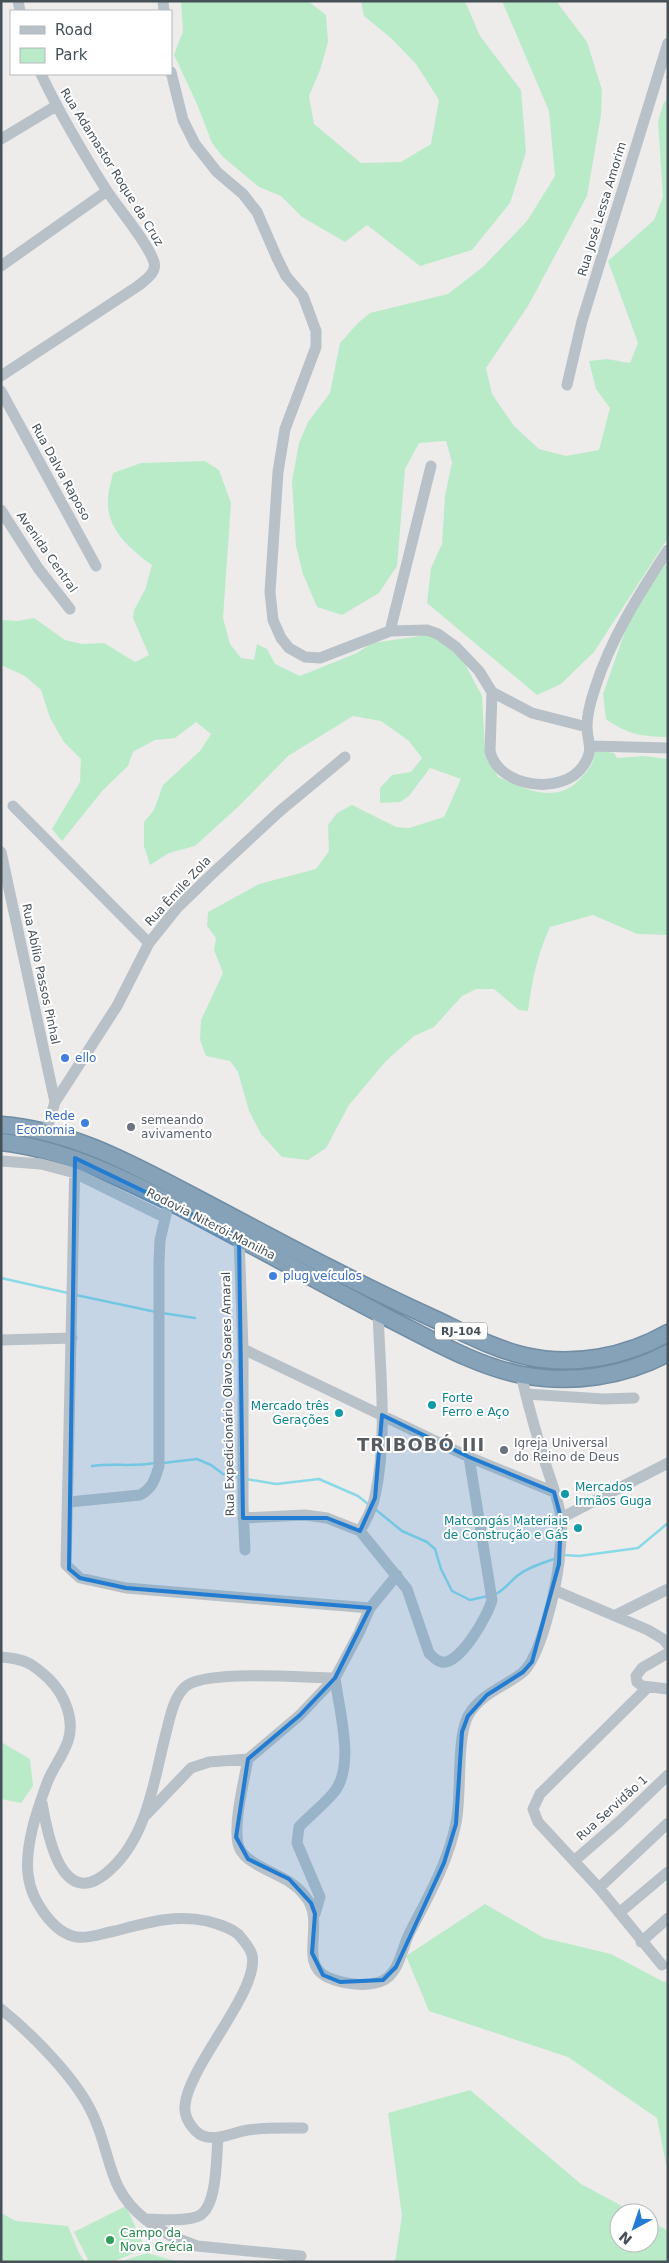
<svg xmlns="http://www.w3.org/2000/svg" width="669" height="2263" viewBox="0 0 669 2263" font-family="'DejaVu Sans',sans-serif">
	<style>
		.green { fill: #baebc9 }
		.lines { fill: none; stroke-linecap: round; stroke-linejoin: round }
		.stream { stroke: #89dae6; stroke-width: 2.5 }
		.highway-casing { stroke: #708da4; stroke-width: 19 }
		.minor { stroke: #b7c1c7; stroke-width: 11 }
		.highway { stroke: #85a2b9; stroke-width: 16 }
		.marked { fill: #217cd2; fill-opacity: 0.2; stroke: #217cd2; stroke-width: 4; stroke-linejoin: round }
		.shop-dot { fill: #3f7fe0; stroke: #fff; stroke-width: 2 }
		.worship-dot { fill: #6b7280; stroke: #fff; stroke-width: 2 }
		.culture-dot { fill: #0f9aa8; stroke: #fff; stroke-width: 2 }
		.leisure-dot { fill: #2e9e5b; stroke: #fff; stroke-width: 2 }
		.labels { text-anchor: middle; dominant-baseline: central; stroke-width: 4; stroke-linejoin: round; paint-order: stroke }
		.shield { fill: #fff; stroke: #7d8489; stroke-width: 1 }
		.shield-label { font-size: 11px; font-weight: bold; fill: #455057 }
		.street-label { font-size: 12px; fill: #455057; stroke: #fff }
		.shop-label { font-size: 12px; fill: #366cbe; stroke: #fff; text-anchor: start }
		.worship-label { font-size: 12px; fill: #5b616d; stroke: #fff; text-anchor: start }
		.culture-label { font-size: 12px; fill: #0d838f; stroke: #fff; text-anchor: start }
		.leisure-label { font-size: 12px; fill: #27864d; stroke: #fff; text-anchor: start }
		.district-label { font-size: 18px; font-weight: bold; letter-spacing: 1px; fill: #585c60; stroke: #fff }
	</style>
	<rect width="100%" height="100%" fill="#eeebeb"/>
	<!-- green -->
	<path class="green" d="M181,1H308L326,15L328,42L320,70L309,96L314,124L361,163L401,162L431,144L439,100L416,64L391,38L364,16L361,1H465L480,36L521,90L526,152L510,203L472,250L420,266L367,225L345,242L302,217L281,196L259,187L223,157L212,143L197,104L174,55L183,31Z
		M502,1H556L587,42L602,90L601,115L587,196L528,306L486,368L492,394L514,426L539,449L566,456L599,450L610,408L596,389L589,361L607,359L630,363L638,343L608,261L654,220L663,197L658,121L664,102L668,99V538L594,652L561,684L537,695L427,603L431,568L442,544L445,496L452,462L446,441L419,443L405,469L397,566L379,593L342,615L317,607L303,574L296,546L292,481L299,443L308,422L330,393L340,343L358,323L370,313L448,294L484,266L527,221L555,176L549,111Z
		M205,461L219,470L231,503L223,618L230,644L241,658L254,660L257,644L267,649L275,664L300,676L357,653L372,643L434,634L464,662L482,696L485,750L498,777C526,790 557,805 581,778C590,768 594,763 595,750L614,753L617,758L644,756L668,759V935L637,934L593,915L550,927C537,955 532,981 528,1011L519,1010L494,989H476L462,996L434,1027L414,1036L386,1061L349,1105L326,1148L308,1160L282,1157L261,1134L249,1111L238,1072L230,1061L206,1056L200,1040L201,1020L223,973L214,950L216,938L207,926L208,912L259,884L316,869L329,851L328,825L337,813L352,805L396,827L409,828L444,817L461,779L430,768L409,796L400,802L380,803V788L392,775L411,772L422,758L409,741L381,721L353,716L288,756L239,806L195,846L169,853L150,865L144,846V822L154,810L163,785L200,751L211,734L196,722L175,738L155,740L133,752L128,766L103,790L62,841L52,829L80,782L81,759L64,742L50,718L41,690L25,676L1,665V620L18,621L34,618L65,640L82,644L104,643L135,662L149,655L133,618L134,610L145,590L152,565C131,550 106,529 108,500C108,492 111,482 113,473L141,463Z
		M668,561V737C643,737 626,734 606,719L603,694L631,614Z
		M1,1742L30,1759L33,1786L21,1803L1,1799Z
		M485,1904L544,1938L611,1954L664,1982L668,1980V2174L657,2118L568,2057L429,2011L406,1956Z
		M470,2090L581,2184L635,2213H619V2243H649V2220L668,2231V2262H395L402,2216L388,2113Z
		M126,2206L145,2248L113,2262H89L74,2232Z
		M1,2213L16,2221L68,2226L79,2253L85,2262H1Z
		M147,2253L171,2260L187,2262H119Z"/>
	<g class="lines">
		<!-- stream -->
		<path class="stream" d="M1,1278L68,1293
			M76,1295L156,1312
			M162,1313L195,1318
			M163,1463L197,1459L211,1465L223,1474L241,1477
			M92,1466C113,1463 134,1467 155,1463
			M246,1479L276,1484L319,1479L358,1496L368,1504
			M375,1509L402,1531L427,1542L435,1549L441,1569L452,1591L470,1600L488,1596
			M564,1555L579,1556L638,1548L668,1523
			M496,1594C505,1589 509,1583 517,1576C528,1567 543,1563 557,1558"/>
		<!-- highway casing -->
		<g class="highway-casing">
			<path id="highway" d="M1,1125C68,1130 126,1161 185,1192C265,1234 345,1278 428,1316C459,1330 491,1348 525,1356C573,1367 626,1357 668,1333
				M1,1142C67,1149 125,1180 184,1209C253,1245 321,1283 390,1319C432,1340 476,1366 522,1375C572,1384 623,1377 668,1353"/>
		</g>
		<!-- minor -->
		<path class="minor" d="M18,1L20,11
			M163,1L164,11
			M171,72L183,120L195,144L217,172L243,194L257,212L277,258L286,276L303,296L316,331V347L285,429L278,472L270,592L273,620L281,638L289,648L305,657L320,658L390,631L427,630L438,634L456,647L479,671L492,692L532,713L587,727
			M1,139L56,106
			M1,266L107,191
			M1,376L138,286C145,280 157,273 154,262C148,243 119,209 107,191C83,153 60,114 41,74
			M567,385L582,321L668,43
			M1,391L96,566
			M1,510L38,568L70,609
			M390,631L431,466
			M492,692L490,751C498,788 563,796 583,766C595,749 587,743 587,726C587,714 591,700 595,688C611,638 639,594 668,550
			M591,746L668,748
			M13,806L149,943
			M1,852L55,1102
			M46,1132L55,1102L117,1006L149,943L177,908L212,874L280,811L345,757
			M75,1158L66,1565L80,1578L126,1588L370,1608
			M1,1161L41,1164L75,1173L164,1217
			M239,1237L243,1349V1505L245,1550
			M1,1340L72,1338
			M243,1349L469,1457L554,1492
			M526,1394L603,1399L634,1398
			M69,1502L140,1495C153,1488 155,1479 159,1466V1262L160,1240L169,1202
			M243,1518L305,1515L327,1518L360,1531L407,1589L429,1653C433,1657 436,1661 442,1662C460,1665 488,1615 492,1600L469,1457
			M561,1518L668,1463
			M360,1531C366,1520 373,1509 375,1496C388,1437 380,1372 378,1312
			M397,1575L370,1608L359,1633L335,1678L300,1715L248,1759C244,1781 232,1828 239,1847C242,1855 249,1860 256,1864C274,1875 292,1879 305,1896C327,1922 297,1962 327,1977C342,1984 369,1988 384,1980C400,1971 402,1947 410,1932C428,1897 448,1863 456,1823C462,1794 456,1739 468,1716C480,1694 504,1687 522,1673C541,1658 556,1587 559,1562C560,1548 563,1531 561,1518C558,1497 549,1476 543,1456C535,1429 527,1402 521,1374
			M554,1590L648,1630L663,1639L668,1645
			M616,1615L668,1589
			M668,1653L642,1668L636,1676L637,1682L642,1686L668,1689
			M1,1657C25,1659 32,1663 49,1679C65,1695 75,1720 68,1741C63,1756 52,1769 47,1783C37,1810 25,1845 28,1874C30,1890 35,1900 44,1913C52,1924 63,1935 77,1937C89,1939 103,1933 115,1931C146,1923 175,1914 207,1921C218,1924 229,1927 238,1934C243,1940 250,1947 252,1955C260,1990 189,2065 185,2105C184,2114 187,2121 193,2128C196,2132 201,2136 207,2137C220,2140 234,2132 248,2130C266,2127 285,2128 303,2128
			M647,1688L540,1794L533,1809L538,1822L599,1888L662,1965
			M42,1803C48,1838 63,1916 112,1868C148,1834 154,1779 166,1733C170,1718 173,1698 185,1687C204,1669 306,1678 335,1678C339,1710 355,1764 335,1791C325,1804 310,1815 299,1827L297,1843L320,1897L315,1914
			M146,1815L191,1768L209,1762L248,1759
			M574,1861L619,1822L668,1775
			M599,1888L668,1823
			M619,1913L668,1872
			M641,1942L668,1918
			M1,2009C32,2034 77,2079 93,2115C112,2155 106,2188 145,2219C161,2219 180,2222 196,2217C218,2211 216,2158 218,2138
			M146,2220L171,2236L197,2246L301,2256"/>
		<!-- highway -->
		<use href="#highway" class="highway"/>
	</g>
	<!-- marked area -->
	<path class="marked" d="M75,1158L239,1237L243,1518H327L360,1531L375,1498L382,1415L469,1457L554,1492L561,1518L559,1564L532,1662L523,1672L487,1695L468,1716L462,1732L456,1824L444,1863L396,1967L383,1980L340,1982L323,1975L312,1953L315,1914L311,1903L289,1879L248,1859L236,1837L248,1759L300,1715L335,1678L370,1608L126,1588L80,1578L69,1569Z"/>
	<!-- markers -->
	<g class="shop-dot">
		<circle cx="65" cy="1058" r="5"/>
		<circle cx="85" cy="1123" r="5"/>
		<circle cx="273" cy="1276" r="5"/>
	</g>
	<g class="worship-dot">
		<circle cx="131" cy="1127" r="5"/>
		<circle cx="504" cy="1450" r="5"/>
	</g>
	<g class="culture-dot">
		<circle cx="432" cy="1405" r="5"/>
		<circle cx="339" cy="1413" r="5"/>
		<circle cx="565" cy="1494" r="5"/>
		<circle cx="578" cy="1528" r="5"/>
	</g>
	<circle class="leisure-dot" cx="110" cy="2240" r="5"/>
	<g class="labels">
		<!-- shield labels -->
		<rect class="shield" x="435" y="1322.5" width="52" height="17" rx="4"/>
		<g class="shield-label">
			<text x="461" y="1331">RJ-104</text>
		</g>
		<!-- street labels -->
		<g class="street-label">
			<text transform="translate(112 167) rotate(58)">Rua Adamastor Roque da Cruz</text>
			<text transform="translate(602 209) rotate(-73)">Rua José Lessa Amorim</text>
			<text transform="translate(61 472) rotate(61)">Rua Dalva Raposo</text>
			<text transform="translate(47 552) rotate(55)">Avenida Central</text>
			<text transform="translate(178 891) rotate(-47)">Rua Êmile Zola</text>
			<text transform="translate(41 974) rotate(78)">Rua Abílio Passos Pinhal</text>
			<text transform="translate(211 1224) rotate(27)">Rodovia Niterói-Manilha</text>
			<text transform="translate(228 1394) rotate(-91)">Rua Expedicionário Olavo Soares Amaral</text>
			<text transform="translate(612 1808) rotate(-42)">Rua Servidão 1</text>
		</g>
		<!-- shop labels -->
		<g class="shop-label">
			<text x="75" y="1058">ello</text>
			<text x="75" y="1116" text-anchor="end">Rede<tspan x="75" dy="14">Economia</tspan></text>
			<text x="283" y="1276">plug veículos</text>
		</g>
		<!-- worship labels -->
		<g class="worship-label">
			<text x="141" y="1120">semeando<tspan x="141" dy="14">avivamento</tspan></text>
			<text x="514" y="1443">Igreja Universal<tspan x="514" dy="14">do Reino de Deus</tspan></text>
		</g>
		<!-- culture labels -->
		<g class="culture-label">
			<text x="442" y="1398">Forte<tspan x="442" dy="14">Ferro e Aço</tspan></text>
			<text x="329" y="1406" text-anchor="end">Mercado três<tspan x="329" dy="14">Gerações</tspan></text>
			<text x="575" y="1487">Mercados<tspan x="575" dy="14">Irmãos Guga</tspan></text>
			<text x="568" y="1521" text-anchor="end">Matcongás Materiais<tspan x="568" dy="14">de Construção e Gás</tspan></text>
		</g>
		<!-- leisure labels -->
		<g class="leisure-label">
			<text x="120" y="2233">Campo da<tspan x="120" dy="14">Nova Grécia</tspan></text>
		</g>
		<!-- district labels -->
		<g class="district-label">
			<text x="421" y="1444">TRIBOBÓ III</text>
		</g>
	</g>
	<!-- border -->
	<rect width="669" height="2263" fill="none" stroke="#455057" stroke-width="5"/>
	<!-- legend -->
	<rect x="10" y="10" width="162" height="65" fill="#ffffff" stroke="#b5b9bc"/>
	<rect x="20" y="26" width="25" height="8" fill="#b7c1c7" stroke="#b5b9bc"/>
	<text x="55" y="35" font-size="15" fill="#455057">Road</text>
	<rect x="20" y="48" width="25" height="15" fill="#baebc9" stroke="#b5b9bc"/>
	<text x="55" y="60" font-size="15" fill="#455057">Park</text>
	<!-- north arrow -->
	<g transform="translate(634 2228) rotate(220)"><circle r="24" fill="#ffffff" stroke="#b5b9bc"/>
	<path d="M0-4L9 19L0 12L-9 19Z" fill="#217cd2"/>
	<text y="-8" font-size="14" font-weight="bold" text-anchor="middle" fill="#455057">N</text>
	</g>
</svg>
